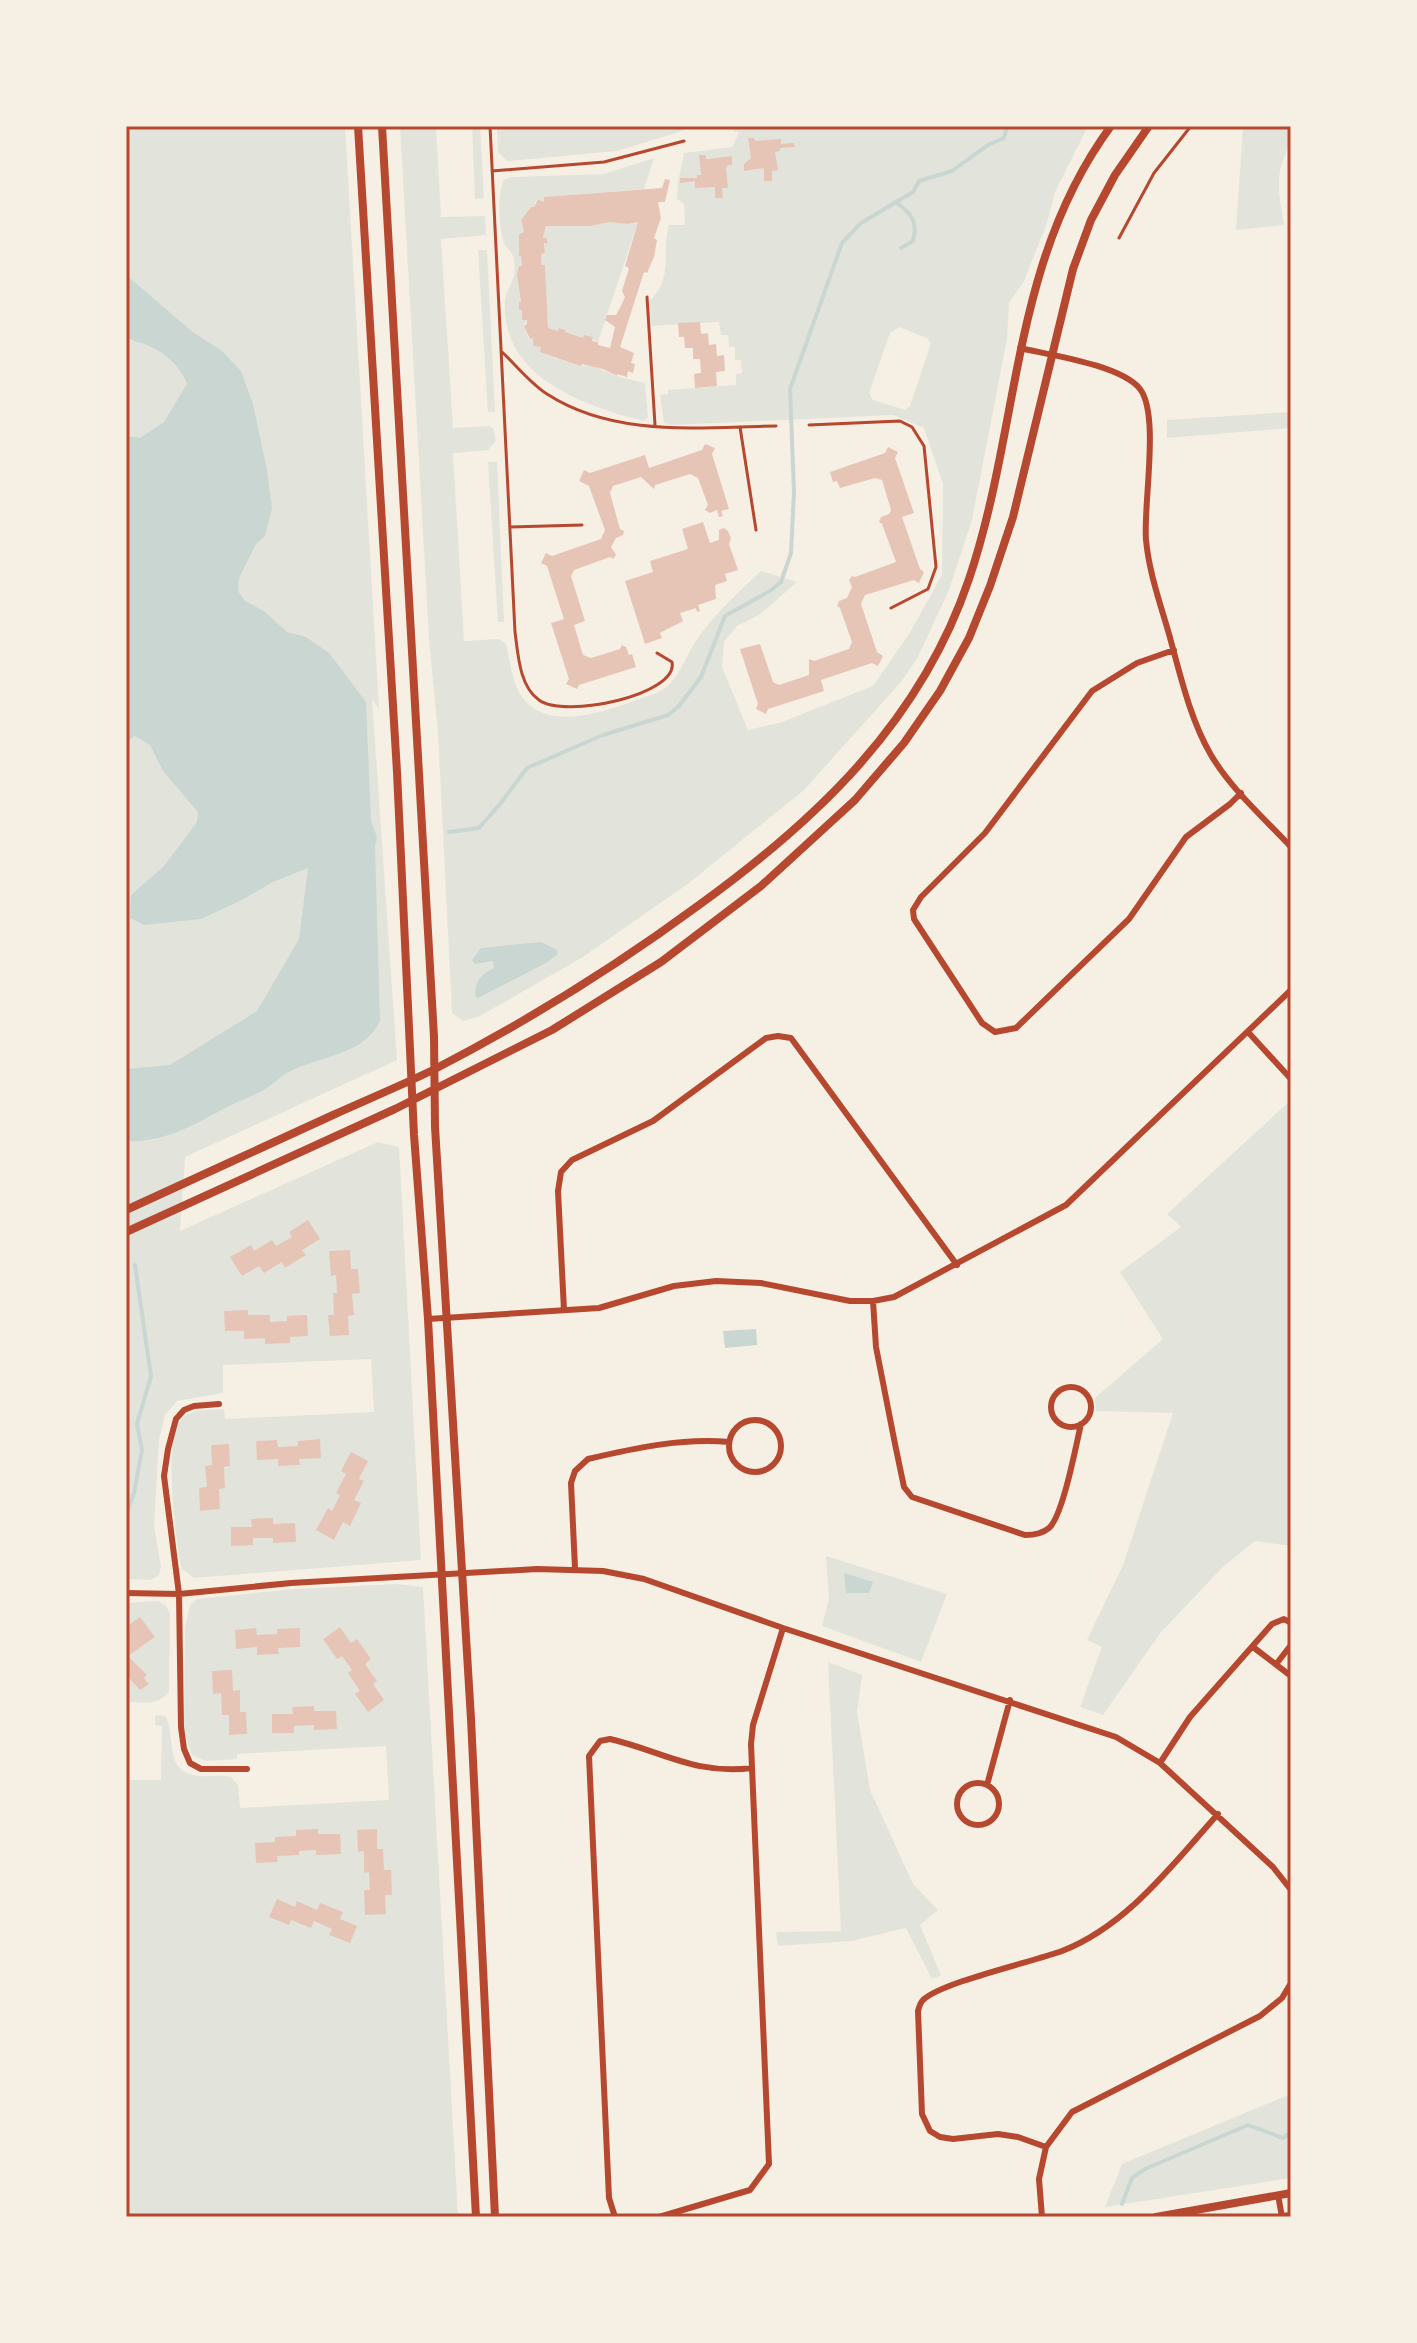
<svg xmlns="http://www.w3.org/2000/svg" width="1417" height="2343" viewBox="0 0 1417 2343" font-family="Merriweather,serif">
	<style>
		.green { fill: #e2e4dc; fill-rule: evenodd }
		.water { fill: #c9d6d2 }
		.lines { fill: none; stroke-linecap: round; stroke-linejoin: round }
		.stream { stroke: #c9d6d2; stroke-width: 4 }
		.building { fill: #e6c5b7; fill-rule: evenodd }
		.service { stroke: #b5482f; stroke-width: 3 }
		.minor { stroke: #b5482f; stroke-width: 6 }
		.secondary { stroke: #b5482f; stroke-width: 8 }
		.neatline { fill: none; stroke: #b5482f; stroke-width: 3 }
	</style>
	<rect width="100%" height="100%" fill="#f6efe4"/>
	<!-- green -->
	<path class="green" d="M126,126H345L379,709L372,699L397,1060L185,1157L180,1231L378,1142L399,1147L421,1560L194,1578L181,1568C176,1538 162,1441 182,1419C192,1408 210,1410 224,1409L225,1419L374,1412L371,1359L223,1365V1393L177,1401L165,1415L159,1440L154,1525L161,1567L159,1575L150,1580L126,1579Z
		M400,126H436L441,217L485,216L486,235L441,239L453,428L489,426L493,428L496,441L488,450L453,453L464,641L499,639L506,644C510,660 512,683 522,697C547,732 604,712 636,700C647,696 661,693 669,685C682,671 687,653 698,638C716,612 739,592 761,571L797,582L759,615L737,626L724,642L722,667L748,730L782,722L873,686L909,634L942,575L943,484L924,428L893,415L671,425L664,423L660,395L668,394V390L736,385V374L742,373L741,360H735V347H729L728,335H721L719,322L651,326L646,304C676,279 660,254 669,225H685L684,204L677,199L678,182L684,153L732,147L739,132H734V126H1088L1055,192L1047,223L1024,281L1009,303L1007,339L972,520L949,590L918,657L901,682L804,790L689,883L583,957L480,1016L463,1021L452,1013L438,733L429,639ZM899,327L927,338L931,343L910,406L905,410L873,400L869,393L890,333Z
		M472,126H480L484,198L475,199Z
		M497,126H685V130L617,151L507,161L498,152Z
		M1243,126H1291C1291,147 1284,153 1280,171C1277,189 1281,207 1284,225L1236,230Z
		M654,158L644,189L544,197V202L538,199L535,202L534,207H531L521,220L524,232L519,234V255L521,256L522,266L519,267L517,276L521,302L519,303V310H522V320H527L524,326L529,339L533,338V346L541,347L556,359L557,356L581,366L592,365L613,375L645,383L648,417L644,421C584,406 500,377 505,300C506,287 517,283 514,260C513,251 505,248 503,240C499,224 497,194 504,180L512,177L604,174Z
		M609,222L627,224L638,222L598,342L585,335L583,338L565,332L566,330L560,328L558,331L548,328L545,265H541V254L545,253L544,243L547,244V238H543L546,226H591Z
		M478,250H487L495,412H488Z
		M1291,412V428L1167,438V420Z
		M488,462H497L504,622H498Z
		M1291,1100V1546L1255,1541L1224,1566L1161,1632L1103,1715L1080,1707L1102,1647L1087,1640L1123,1565L1173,1413L1096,1411L1095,1398L1163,1339L1120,1272L1181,1227L1167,1214Z
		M826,1556L947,1594L921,1662L822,1626L829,1599Z
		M397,1584L423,1587L458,2217H126V1780H161L162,1726L155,1725V1715L165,1716C176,1733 164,1769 193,1775C205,1778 218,1774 231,1777L238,1785L240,1808L389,1800L386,1746L237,1754V1759L205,1761L192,1755L184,1732L185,1627L190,1605L197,1599L294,1589Z
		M158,1601L166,1606L170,1614L169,1692C157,1706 143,1702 126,1702V1603Z
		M828,1662L862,1675L857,1712L870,1790L913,1884L938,1910L920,1925L941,1975L932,1979L906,1928L851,1941L778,1946L776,1932L841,1931Z
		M1291,2094V2178L1105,2207L1122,2164Z"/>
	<!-- water -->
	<path class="water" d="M126,275L194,333L221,350L241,371L253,404L267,470L272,509L265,536L256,544L239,578L238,591L245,601L264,611L287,632L306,637L329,653L366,702L371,821L377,837L375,846L380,1021C364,1056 317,1056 287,1073C280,1077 274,1083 267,1088C255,1095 241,1100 229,1106C195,1124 165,1143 126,1141V1069L170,1065L257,1011L299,939L308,868L273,882L242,900L201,919L144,925L130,918L131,895L164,866L197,822L198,812L163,771L150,745L135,736L126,742V436L140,438L164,422L187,384C181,366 162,350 144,344C136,341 132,341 126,336Z
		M541,942L557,950L558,954L546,963L478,998L475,996C475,981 481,974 494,968L493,961L475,964L472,960L481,948Z
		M756,1329L757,1345L725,1348L723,1331Z
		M844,1573L873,1582L869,1593H846Z"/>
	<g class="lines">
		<!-- stream -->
		<path class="stream" d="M897,203C912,214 918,222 913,241L901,248
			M449,832L479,828L500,804L527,768L603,735L668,715L679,706L701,677L725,616L770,591L781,582L791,553L794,492L790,389L842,243L861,223L913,192L919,181L952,171L988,145L1004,138L1007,126
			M126,1515L134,1493L142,1450L137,1424L151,1376L135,1265
			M1122,2204L1132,2178L1145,2169L1248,2125L1283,2138L1291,2132"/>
	</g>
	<!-- building -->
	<path class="building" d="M748,138H754L755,141L781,139V144L794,143L795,147L780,148V151L775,152L778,170L772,171V181H764V168L744,171V164L751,158Z
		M699,155H706V159H709L732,156V165H728L726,169L728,188H722L723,198H715V187L695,188V181L680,183V178H697V175H701Z
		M665,179L670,180L665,202H658L661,218L654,238L657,240L654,257L647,273L644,272L620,347L634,353L631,363L635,364L633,373L628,371L627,377L617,374V376L603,369L582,364L581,366L540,352L541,347L533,346V338L530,339L524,326L527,324V320H522V310H519V302H521L517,275L519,266H522L521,256H519V234L524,232L521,220L531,207H534L538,199L544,202V197L662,188ZM609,222L627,224L638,222L625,266L629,268L622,291L625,297L622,304L616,315H607L605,320L615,327L610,348L598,345V342L592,341L593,337L584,335L583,338L565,332L566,330L559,328L558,331L548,328L545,265H541V254L545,253L544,243L547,244V238H543L546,226H591Z
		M700,322L701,334L708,333L709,345L716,344L717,356L724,355L725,371L716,372L717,386L695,388L694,374L701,373L700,359H693V348H685L684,337H679L678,323Z
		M705,444L715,448L712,454L729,509L721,511L723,516L719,517L717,510L710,513L705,510L708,505L698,478L690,474L655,485L654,489L641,477L613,486L610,493L620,529L624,531L623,535L616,538L611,547L616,555L613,559L610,557L574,570L571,576L585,621L574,625L583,655L591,658L620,649L622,645L626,647L629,655L632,654L636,667L579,685L577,689L566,684L569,679L551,623L564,619L547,566L541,563L546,553L552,556L601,539L605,530L589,486L579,481L584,470L590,473L645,455L649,468L702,450Z
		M888,447L898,452L895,458L914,513L902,517L920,569L924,572L919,583L914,580L865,595L861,604L877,652L883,656L878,666L872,663L821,680L824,691L768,709L766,714L756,709L758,704L740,649L760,644L773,682L779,685L809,675V659L814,661L849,649L852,642L840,608L837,606L839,601L847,598L852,587L849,580L852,576L855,577L896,562L882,524L879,522L881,517L889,514L891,510L882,480L875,478L840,488L837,481L833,482L830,472L885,453Z
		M703,522L710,543L719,540V530L724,528L728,531L731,538L729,544L738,570L725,574L727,581L715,585L716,599L698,605L700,611L697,612L696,608L680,613L683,621L660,633L662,638L645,644L625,581L653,572L650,561L688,549L682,529Z
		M308,1220L320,1239L302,1250L306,1255L285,1268L282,1262L264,1273L259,1266L242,1276L230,1257L251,1245L254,1251L272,1240L276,1246L292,1237L289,1232Z
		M350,1250L351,1269H358L360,1293L352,1294L354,1315L348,1316L349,1335L330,1336L328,1315H334L333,1293H337L336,1275L331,1276L329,1251Z
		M248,1310V1315H270V1322L287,1321V1316L307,1315L308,1336L290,1337V1343L265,1344V1338L244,1339V1331H225L224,1311Z
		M320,1439L321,1458L299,1459L300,1465L278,1466V1459L257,1460L256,1441L277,1440L278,1447L298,1446V1441Z
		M229,1444L230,1466L224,1467L225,1488L219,1489L220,1509L200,1511L199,1488L207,1487L205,1466L212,1465L211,1445Z
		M351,1452L368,1461L359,1479L364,1481L354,1500L361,1503L350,1526L343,1522L334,1540L316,1530L328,1508L332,1511L340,1495L336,1493L346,1474L341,1471Z
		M273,1518V1524L295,1523L296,1542L273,1543V1538H253V1545L231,1546V1527H252L251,1519Z
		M140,1617L155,1637L128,1656L147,1675L144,1678L149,1684L140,1690L126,1675V1621L129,1625Z
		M340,1627L351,1643L357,1639L371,1659L365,1664L377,1681L373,1684L384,1700L368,1712L355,1694L360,1691L348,1673L352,1670L342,1656L337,1659L323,1639Z
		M256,1628L257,1635L277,1634V1629L300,1628V1647L278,1648L279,1654L257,1655V1647L236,1649L235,1630Z
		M232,1670L233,1691L240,1690V1712H246L247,1734L229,1735V1715H222L221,1693L213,1694L212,1671Z
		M314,1706V1711H336L337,1729L314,1730V1725L294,1726V1733H272V1714H293L292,1707Z
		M318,1829V1834H340L341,1854L316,1855V1850L299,1851V1855L277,1856L278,1862L256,1863L255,1843L275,1842V1837L296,1836V1830Z
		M377,1829V1849H383L384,1870H391L392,1895H385L386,1914L365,1915L364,1890H370L369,1872L364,1873V1851L358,1852L357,1830Z
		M277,1899L295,1907L297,1901L317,1910L320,1903L343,1912L340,1919L357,1926L350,1943L329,1935L332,1929L314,1921L311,1928L291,1920L289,1925L269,1917Z"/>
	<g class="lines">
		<!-- service -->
		<path class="service" d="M490,126L515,632C518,653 519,686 539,700C564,719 679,695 672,662L657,653
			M492,171L604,162L684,141
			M1119,238L1154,173L1191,126
			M647,297L655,425
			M502,352C517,366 530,383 547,394C615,438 700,427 776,426
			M809,425L900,421L912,427L924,446L936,567L928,589L891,608
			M740,427L756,530
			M510,527L582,525"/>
		<!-- minor -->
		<path class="minor" d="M1020,348C1050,355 1121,365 1140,389C1160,415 1143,505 1146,540C1149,572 1160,603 1169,634C1180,674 1190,719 1211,755C1231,789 1264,818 1291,847
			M1174,650L1137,663L1092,691L985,833L921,897L913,910L914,919L982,1023L995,1032L1016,1028L1129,919L1186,837L1230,804L1241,793
			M1248,1032L1291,1079
			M873,1301L876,1347L895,1444L904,1487L912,1497L1025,1535C1034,1535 1042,1534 1049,1528C1063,1516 1076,1445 1081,1424
			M564,1310L558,1191L561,1172L572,1160L653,1121L766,1038L778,1036L791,1038L957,1265
			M428,1319L599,1308L674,1286L716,1281L761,1283L850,1301H873L894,1297L1066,1205L1291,990
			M1051 1407a20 20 0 1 1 40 0a20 20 0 1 1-40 0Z
			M219,1404L194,1406L184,1410L176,1419L168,1449L164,1476L179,1594L181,1727L184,1749L190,1763L201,1769H247
			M729 1446a26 26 0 1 1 52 0a26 26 0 1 1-52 0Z
			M575,1568L571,1483L575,1471L588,1459C635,1448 681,1438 729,1442
			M126,1593L179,1594L291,1583L537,1569L603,1571L644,1579L783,1628L1116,1737L1160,1763L1273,1867L1291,1890
			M1253,1647L1291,1676
			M1277,1663L1291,1645
			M1160,1763L1190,1717L1272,1624L1284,1619L1291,1623
			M957 1804a21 21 0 1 1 42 0a21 21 0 1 1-42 0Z
			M987,1785L1010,1700
			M1046,2147L1018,2137L998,2134L953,2139L940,2137L930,2131L922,2114L918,2011C919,2007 920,2003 923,2000C942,1982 1032,1962 1062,1951C1127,1926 1173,1864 1218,1814
			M1278,2195L1282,2217
			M615,2217L609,2198L589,1756L600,1741L610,1739C662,1751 694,1775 752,1768
			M659,2217L750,2190L769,2164L751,1744L753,1725L783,1628
			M1042,2217L1039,2179L1046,2147L1072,2112L1260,2016L1282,1998L1291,1983"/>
		<!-- secondary -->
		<path class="secondary" d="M358,126L397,772L414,1135L428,1319L476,2217
			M382,126L434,1037L435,1127L471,1719L495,2217
			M126,1210C195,1178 264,1147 333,1115C366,1100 400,1086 433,1070C526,1022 615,967 699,905C818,819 921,721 969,579C1021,425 1010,263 1111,126
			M126,1232L395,1109L552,1030L661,962L761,886L855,800L904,743L940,691L969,638L990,586L1013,517L1073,269L1091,220L1115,175L1149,126
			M1156,2217L1291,2193
			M1282,2217L1291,2216"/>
	</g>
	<!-- border -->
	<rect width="1417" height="2343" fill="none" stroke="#f6efe4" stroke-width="256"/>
	<rect x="128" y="128" width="1161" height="2087" class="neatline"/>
</svg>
